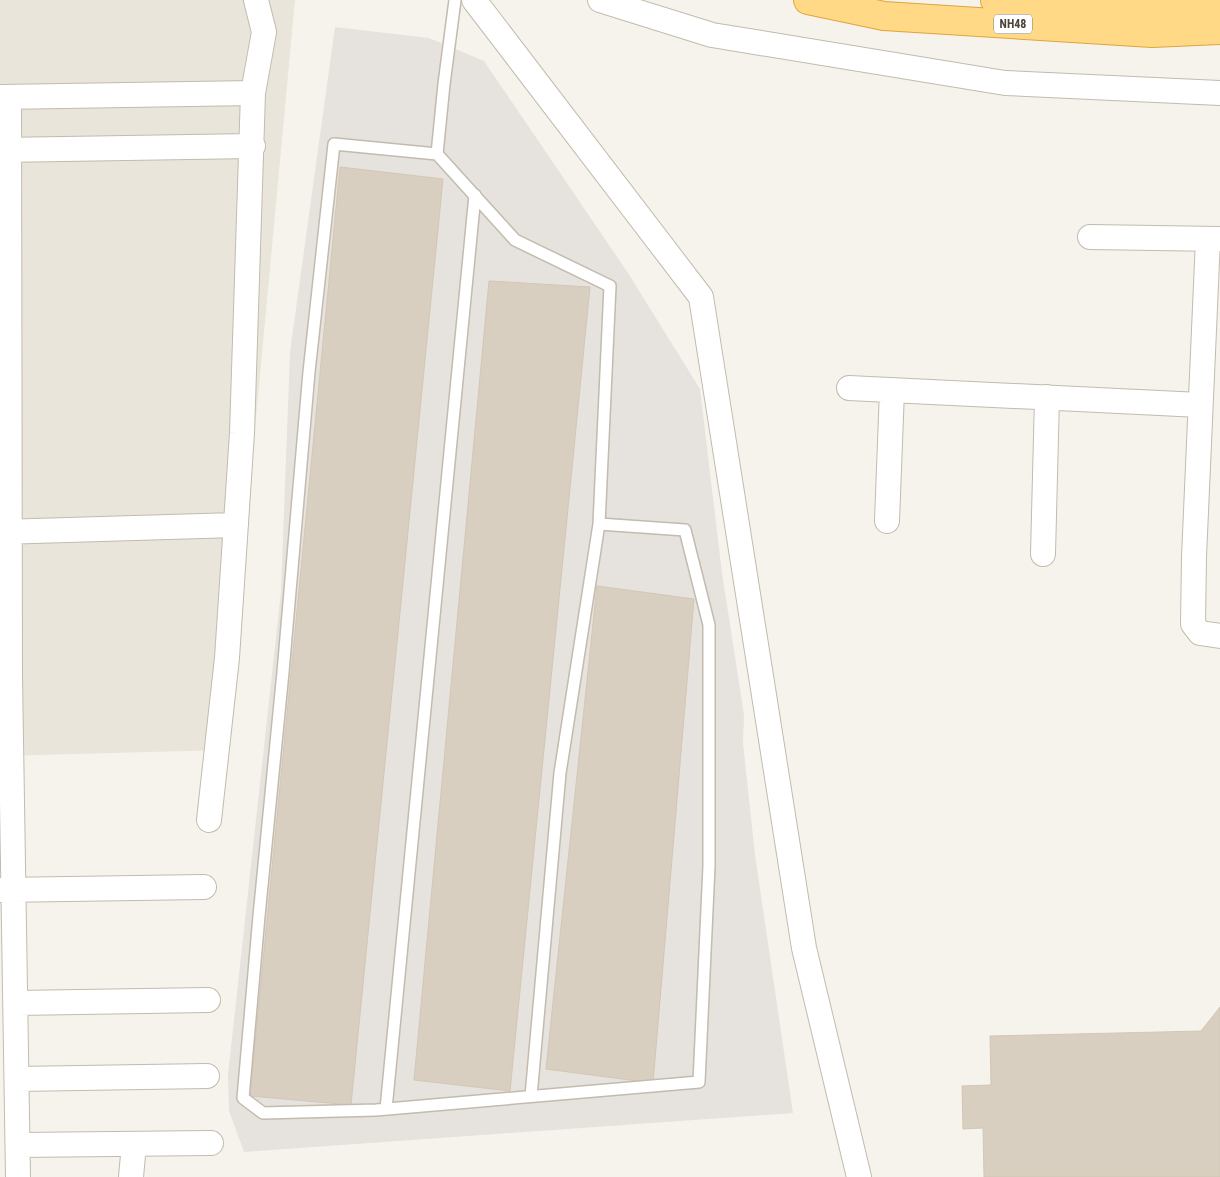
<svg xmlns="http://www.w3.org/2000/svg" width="1220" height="1177" viewBox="0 0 1220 1177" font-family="'Roboto Condensed',sans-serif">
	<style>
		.residential { fill: #eae5da }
		.industrial { fill: #e6e2dd }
		.building { fill: #d8cfc1; stroke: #d3c7b4 }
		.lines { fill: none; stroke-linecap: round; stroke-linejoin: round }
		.service-casing { stroke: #c2bbae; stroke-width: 14 }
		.minor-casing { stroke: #c2bbae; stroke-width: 26 }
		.trunk-casing { stroke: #e0a43c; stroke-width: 30 }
		.service { stroke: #fff; stroke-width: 11 }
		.minor { stroke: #fff; stroke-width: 24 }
		.trunk { stroke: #ffd985; stroke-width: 28 }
		.labels { text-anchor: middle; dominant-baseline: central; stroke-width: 4.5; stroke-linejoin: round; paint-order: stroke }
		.shield { fill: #fff; stroke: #817c74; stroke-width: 1 }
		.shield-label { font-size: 12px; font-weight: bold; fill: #4b4439 }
	</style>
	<rect width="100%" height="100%" fill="#f6f3ec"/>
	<!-- residential -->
	<path class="residential" d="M0,0H295L225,750L0,756Z"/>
	<!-- industrial -->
	<path class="industrial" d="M335,27L429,38L484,61L628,273L700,389L722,573L744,715L743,743L755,855L793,1113L244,1152L229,1111L228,1075L281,592L290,352Z"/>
	<!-- building -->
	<path class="building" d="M340,167L443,179L351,1105L250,1096Z
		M489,281L590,287L510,1091L414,1080Z
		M597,586L694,599L653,1083L546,1069Z
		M1220,1007V1177H984L983,1128L963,1129L962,1086L991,1085L990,1036L1201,1031Z"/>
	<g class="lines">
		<!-- service casing -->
		<g class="service-casing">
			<path id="service" d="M437,154L334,144L309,372L283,672L259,916L243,1098L263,1113L376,1110L699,1082L709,866V625L685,530L599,524L610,286L515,240L437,154L444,84L455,0
				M531,1096L560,773L599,524
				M386,1109L475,195"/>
		</g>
		<!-- minor casing -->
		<g class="minor-casing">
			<path id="minor" d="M474,0L701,297L804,948L859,1177
				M600,0L712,35L1005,83L1220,93
				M0,97L253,93
				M9,97L10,677L18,1177
				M0,150L253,146
				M1090,237L1220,239
				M1208,239L1194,557L1193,624L1200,633L1220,636
				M849,388L1200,405
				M887,521L892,390
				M0,532L236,525
				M1043,554L1047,397
				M209,820L227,658L242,433L253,93L264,32L256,0
				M0,890L204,887
				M16,1003L208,1000
				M17,1079L207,1076
				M18,1145L211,1143
				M131,1177L134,1144"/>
		</g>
		<!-- trunk casing -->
		<g class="trunk-casing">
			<path id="trunk" d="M808,0L884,16L1152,33L1220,30
				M995,0L1093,8L1220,5"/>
		</g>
		<!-- service -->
		<use href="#service" class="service"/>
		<!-- minor -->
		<use href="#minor" class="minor"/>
		<!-- trunk -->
		<use href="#trunk" class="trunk"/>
	</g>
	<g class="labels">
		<!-- shield labels -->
		<rect class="shield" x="994" y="14.5" width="38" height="19" rx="4"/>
		<g class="shield-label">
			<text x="1013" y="24">NH48</text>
		</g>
	</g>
</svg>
